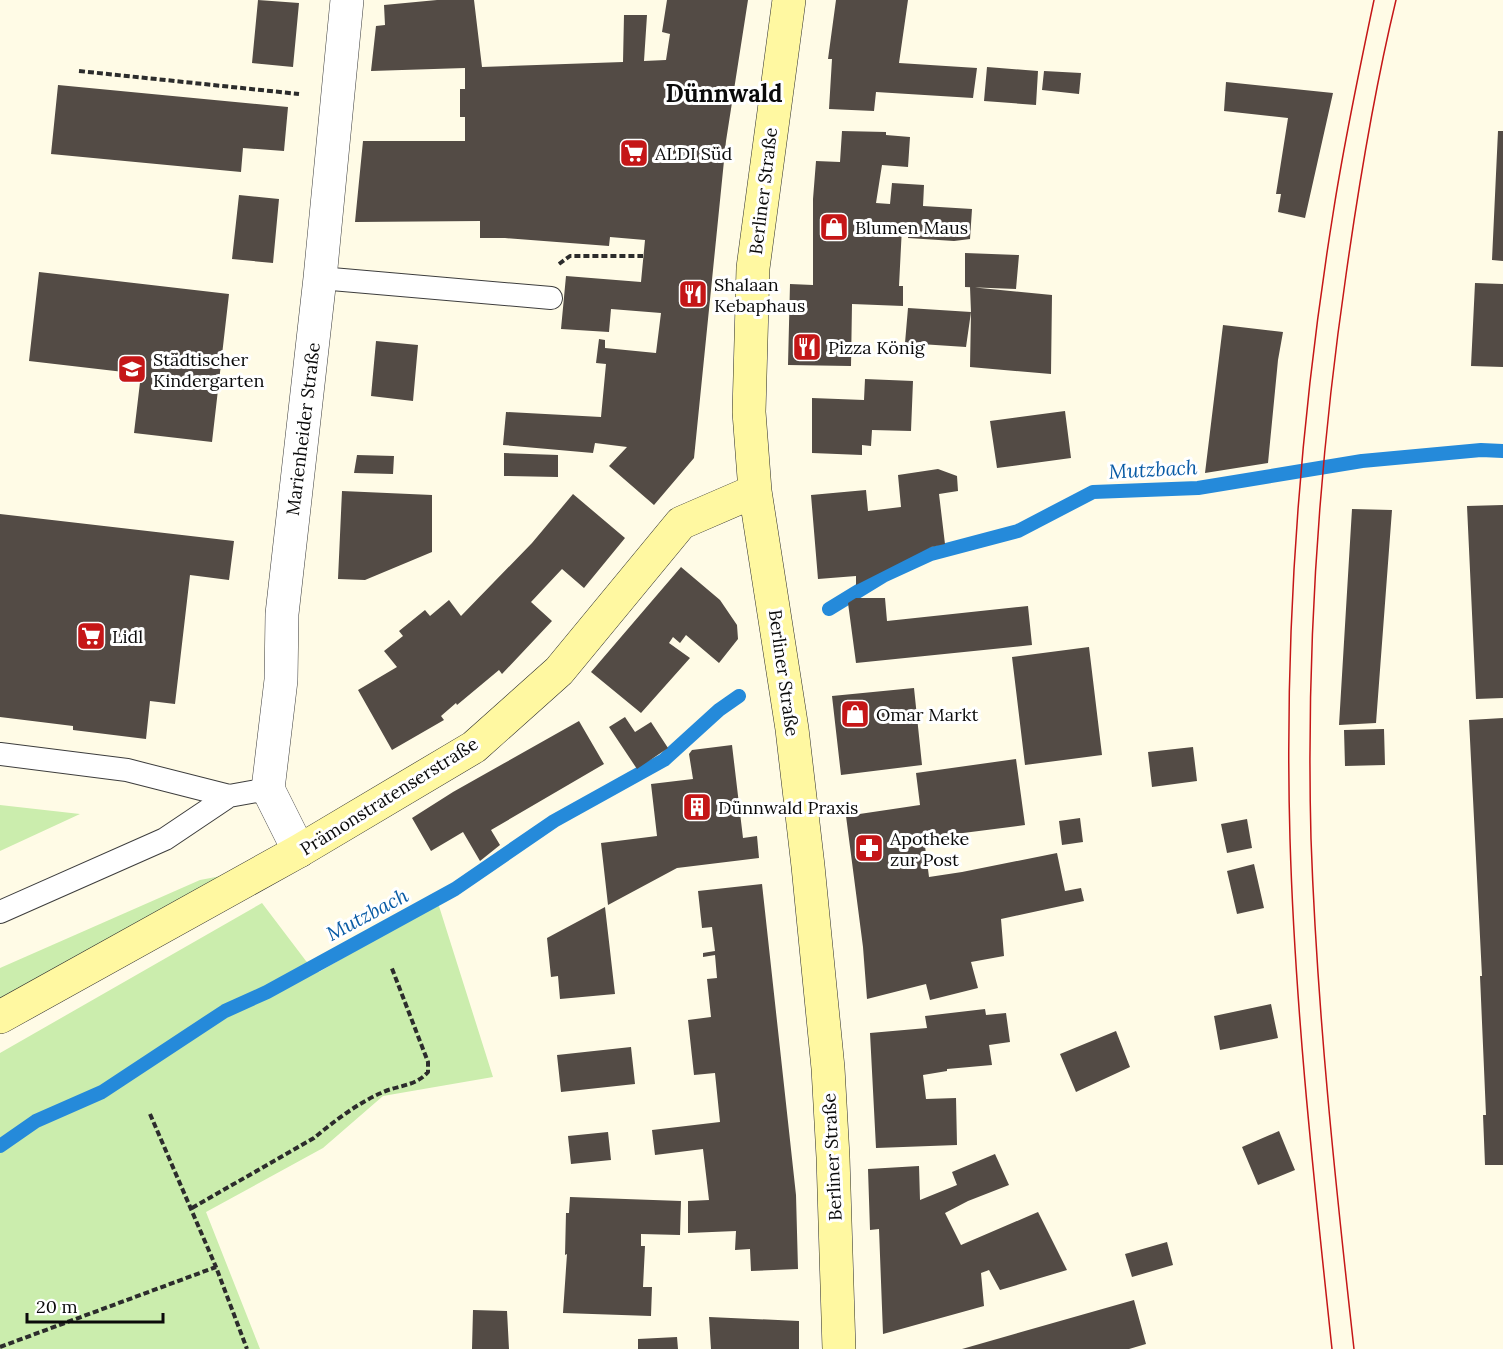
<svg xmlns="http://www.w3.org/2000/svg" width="1503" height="1349" viewBox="0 0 1503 1349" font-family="Lora,serif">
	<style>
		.green { fill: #cbedad }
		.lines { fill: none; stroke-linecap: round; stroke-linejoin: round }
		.stream { stroke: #258ada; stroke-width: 14 }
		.building { fill: #534b45 }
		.lane-casing { stroke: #3d3d3d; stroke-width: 24 }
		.street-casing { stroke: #3d3d3d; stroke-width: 34 }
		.secondary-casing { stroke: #2c2c2c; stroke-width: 34 }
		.path { stroke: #2c2c2c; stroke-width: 4; stroke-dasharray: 6 3; stroke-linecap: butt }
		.lane { stroke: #fff; stroke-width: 22 }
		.street { stroke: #fff; stroke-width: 33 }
		.secondary { stroke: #fff8a1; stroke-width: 33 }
		.tram { stroke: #c51617; stroke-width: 1.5 }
		.labels { text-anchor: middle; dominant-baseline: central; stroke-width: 6; stroke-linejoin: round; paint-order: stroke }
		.poi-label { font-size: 18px; fill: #0a0a0a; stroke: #fff; text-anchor: start }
		.street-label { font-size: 18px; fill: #0a0a0a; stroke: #fff }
		.water-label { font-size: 20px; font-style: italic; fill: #095ba5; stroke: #fff }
		.district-label { font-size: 24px; font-weight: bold; fill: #0a0a0a; stroke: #fff }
	</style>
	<rect width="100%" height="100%" fill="#fffbe6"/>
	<!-- green -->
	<path class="green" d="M0,805L80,814L0,851Z
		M221,876L0,998V968L200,880Z
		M262,903L306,961L319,972L438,903L493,1077L383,1096L323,1148L206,1212L260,1349H0V1053Z"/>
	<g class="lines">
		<!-- stream -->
		<path class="stream" d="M829,609L883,576L931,554L1018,531L1093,492L1198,488L1362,461L1481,450L1503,451
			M0,1146L36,1121L102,1092L225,1011L267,992L455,889L554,821L664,760L719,710L739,696"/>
	</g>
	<!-- building -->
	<path class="building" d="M258,0L299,3L293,67L252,63Z
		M437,0H474L482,67L623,62L624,15H647L644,61L666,60L670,34L662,32L667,0H748L726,141L694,458L654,505L609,466L627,447L595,443L593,453L503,445L506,412L601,417L606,364L596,363L599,339L605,340V348L656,353L661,313L611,309L609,332L561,329L566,276L641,282L645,240L610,237L609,246L505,238H480V221L355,222L363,141H465V117H460V89H465V68L371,71L376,26L385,25L384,5Z
		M836,0H908L899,63L977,68L973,98L876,92L874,111L829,109L832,59H828Z
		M987,67L1038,71L1036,105L984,101Z
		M1044,71L1081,73L1079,94L1042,90Z
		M1226,82L1333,93L1305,218L1278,212L1281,194H1276L1288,118L1224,111Z
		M58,85L288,107L284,151L243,148L241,172L51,154Z
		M842,131L886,132V135L910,137L908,167L882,165L876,203L890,204L892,183L924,185L923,206L972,209L970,239L954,241L908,238L909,227H902L899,286H903V306L852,304L851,366L788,365L790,284L813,285V199L816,161L840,162Z
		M1498,131H1503V261L1492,260Z
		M239,195L279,199L273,263L232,259Z
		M965,253L1019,255L1016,289L965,287Z
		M39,272L229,294L212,442L134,433L141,374L29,361Z
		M1475,283L1503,284V367L1471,366Z
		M970,287L1052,295L1051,374L970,367L971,312L966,347L905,343L908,308L971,312Z
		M1223,325L1283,332L1278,360L1268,463L1205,473Z
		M376,341L418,345L413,401L371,396Z
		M865,379L913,381L911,431L872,430L871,446L862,445V455L812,453V398L864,400Z
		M1065,411L1071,458L997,468L990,421Z
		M504,453L558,455V477L504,476Z
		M357,455L394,456L393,474L354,473Z
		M938,469L957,476L958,491L939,494L945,544L931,547L856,585V576L818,579L811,495L866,490L868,511L901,507L898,475Z
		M342,491L432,495V552L365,580L338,579Z
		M573,494L625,538L584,588L562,569L531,602L552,621L502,674L499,670L457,705L456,703L441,716L444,720L392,750L358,690L397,667L384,651L403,636L399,631L425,610L430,616L449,600L461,616L532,543Z
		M1503,505V698L1476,699L1467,506Z
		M1352,509L1392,510L1376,723L1339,725Z
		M0,514L234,541L229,580L190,575L175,704L150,701L146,739L73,730V726L0,717Z
		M681,567L720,600L737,625L738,639L719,663L686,635L680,643L673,637L669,643L690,658L641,713L591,672Z
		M856,598H885L887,621L1028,606L1032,645L856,663L848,603Z
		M1089,647L1102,755L1025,765L1012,657Z
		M914,688L922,765L841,775L832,696Z
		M625,717L635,732L651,722L668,748L637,769L609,727Z
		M1503,718V1165H1485L1483,1115H1486L1480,976H1482L1469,720Z
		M579,721L604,764L491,830L500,845L480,861L463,832L431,851L412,818L453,792Z
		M1384,729L1385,765L1345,766L1344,730Z
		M732,745L743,838L757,836L759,858L677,868L608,905L601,843L657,836L651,784L693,779L689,754L692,750Z
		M1193,747L1197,781L1152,787L1148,752Z
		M1016,759L1025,825L924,838L929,877L962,872L1057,853L1065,891L1081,888L1084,901L1001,919L1004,956L971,962L978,988L930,1000L926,984L867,999L863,947L846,816L920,805L916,773Z
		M1080,818L1083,842L1062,845L1059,821Z
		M1247,819L1252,848L1227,853L1221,824Z
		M1254,864L1264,908L1237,914L1227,871Z
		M762,884L796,1195L798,1269L751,1271L750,1249L735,1250L736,1231L688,1233V1201L709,1200L703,1149L655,1155L652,1130L720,1122L715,1073L694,1075L688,1020L711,1017L707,979L717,978L715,955L703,957V953L715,951L712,927L702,928L698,891Z
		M605,907L615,994L560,999L558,976L551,977L547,938Z
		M1271,1004L1278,1038L1220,1050L1214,1016Z
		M985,1009L986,1015L1006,1013L1010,1042L989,1045L992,1065L947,1069V1071L923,1075L926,1099L956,1098L957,1145L876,1148L870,1033L927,1028L925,1016Z
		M1116,1031L1130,1067L1076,1092L1060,1054Z
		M631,1047L635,1084L561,1092L557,1055Z
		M1279,1131L1295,1170L1258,1185L1242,1147Z
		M608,1132L611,1160L571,1164L568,1136Z
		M995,1154L1009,1185L968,1201L945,1213L961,1245L1038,1212L1067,1270L1000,1290L989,1270L981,1273L984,1306L883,1334L879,1229L870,1230L868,1169L919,1166L920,1200L957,1185L952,1172Z
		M570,1197L681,1201L680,1235L641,1234V1246H645L643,1287H652L651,1316L563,1313L567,1254L565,1255L566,1213H569Z
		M1167,1242L1173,1265L1132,1277L1125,1254Z
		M1134,1300L1146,1344L1129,1349H962Z
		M473,1310L507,1311L509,1349H472Z
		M709,1317L799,1321V1349H711Z
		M677,1337L678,1349H638V1339Z"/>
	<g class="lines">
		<!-- lane casing -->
		<g class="lane-casing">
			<path id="lane" d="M320,278L551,298
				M0,754L127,770L229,796L165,839L0,912
				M229,796L268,789"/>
		</g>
		<!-- street casing -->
		<g class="street-casing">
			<path id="street" d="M299,851L268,789L281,680L282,614L320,278L347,0"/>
		</g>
		<!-- secondary casing -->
		<g class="secondary-casing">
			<path id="secondary" d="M789,0L753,268L749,412L755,491L792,729L808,866L828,1068L833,1157L839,1349
				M0,1017L299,851L474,747L559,671L681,523L755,491"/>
		</g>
		<!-- path -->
		<path class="path" d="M79,71L299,94
			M559,264L570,256H643
			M150,1114L216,1267
			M192,1208L314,1138C333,1122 358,1103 381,1093C397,1085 415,1087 428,1072V1062L391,966
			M0,1347L216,1267L247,1349"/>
		<!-- lane -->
		<use href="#lane" class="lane"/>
		<!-- street -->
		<use href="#street" class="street"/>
		<!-- secondary -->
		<use href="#secondary" class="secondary"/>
		<!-- tram -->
		<path class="tram" d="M1332,1349C1314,1180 1295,1010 1290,839C1284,631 1300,420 1333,214C1344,142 1359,71 1374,0
			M1354,1349C1335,1180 1317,1010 1311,839C1306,651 1319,461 1346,275C1359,183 1374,91 1396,0"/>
	</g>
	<!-- icons -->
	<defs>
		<g id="supermarket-square" transform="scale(1.5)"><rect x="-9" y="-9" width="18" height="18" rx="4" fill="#c51617" stroke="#fff"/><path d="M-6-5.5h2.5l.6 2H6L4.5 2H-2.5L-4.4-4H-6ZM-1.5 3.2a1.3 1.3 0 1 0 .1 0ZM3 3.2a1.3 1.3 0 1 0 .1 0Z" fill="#fff"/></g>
		<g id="shop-square" transform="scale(1.5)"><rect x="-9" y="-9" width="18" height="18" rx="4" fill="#c51617" stroke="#fff"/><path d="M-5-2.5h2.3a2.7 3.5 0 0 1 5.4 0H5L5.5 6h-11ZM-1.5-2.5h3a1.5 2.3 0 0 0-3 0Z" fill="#fff"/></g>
		<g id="restaurant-square" transform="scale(1.5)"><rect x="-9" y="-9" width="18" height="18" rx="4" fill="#c51617" stroke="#fff"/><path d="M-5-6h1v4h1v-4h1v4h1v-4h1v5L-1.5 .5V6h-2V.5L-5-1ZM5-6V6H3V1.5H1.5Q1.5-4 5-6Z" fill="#fff"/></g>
		<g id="school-square" transform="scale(1.5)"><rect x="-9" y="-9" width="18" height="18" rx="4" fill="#c51617" stroke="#fff"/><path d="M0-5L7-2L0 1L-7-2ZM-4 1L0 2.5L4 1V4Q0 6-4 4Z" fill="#fff"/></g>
		<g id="building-square" transform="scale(1.5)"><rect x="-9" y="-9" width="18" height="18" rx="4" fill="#c51617" stroke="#fff"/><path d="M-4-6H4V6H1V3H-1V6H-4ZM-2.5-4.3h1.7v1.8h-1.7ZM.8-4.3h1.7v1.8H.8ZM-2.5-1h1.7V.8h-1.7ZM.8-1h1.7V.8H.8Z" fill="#fff"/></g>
		<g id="pharmacy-square" transform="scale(1.5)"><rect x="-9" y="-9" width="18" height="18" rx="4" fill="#c51617" stroke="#fff"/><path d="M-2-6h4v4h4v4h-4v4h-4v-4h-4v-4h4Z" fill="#fff"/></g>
	</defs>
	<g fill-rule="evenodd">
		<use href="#supermarket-square" x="634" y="153"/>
		<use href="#shop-square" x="834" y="227"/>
		<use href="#restaurant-square" x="693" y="294"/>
		<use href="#restaurant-square" x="807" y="347"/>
		<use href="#school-square" x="132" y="369"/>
		<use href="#supermarket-square" x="91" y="636"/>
		<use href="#shop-square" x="855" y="714"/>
		<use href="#building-square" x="697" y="807"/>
		<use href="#pharmacy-square" x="869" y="848"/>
	</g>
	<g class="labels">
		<!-- poi labels -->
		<g class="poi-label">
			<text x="655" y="153">ALDI Süd</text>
			<text x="855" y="227">Blumen Maus</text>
			<text x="714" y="284">Shalaan<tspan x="714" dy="21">Kebaphaus</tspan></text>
			<text x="828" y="347">Pizza König</text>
			<text x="153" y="359">Städtischer<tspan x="153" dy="21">Kindergarten</tspan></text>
			<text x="112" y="636">Lidl</text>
			<text x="876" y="714">Omar Markt</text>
			<text x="718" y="807">Dünnwald Praxis</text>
			<text x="890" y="838">Apotheke<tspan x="890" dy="21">zur Post</tspan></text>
		</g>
		<!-- street labels -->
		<g class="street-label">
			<text transform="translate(763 191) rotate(-83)">Berliner Straße</text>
			<text transform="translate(303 429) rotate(-83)">Marienheider Straße</text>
			<text transform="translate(784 673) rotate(82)">Berliner Straße</text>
			<text transform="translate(389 796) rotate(-32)">Prämonstratenserstraße</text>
			<text transform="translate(832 1157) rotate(-93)">Berliner Straße</text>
		</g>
		<!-- water labels -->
		<g class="water-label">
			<text transform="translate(1153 469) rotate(-3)">Mutzbach</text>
			<text transform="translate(367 914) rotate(-28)">Mutzbach</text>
		</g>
		<!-- district labels -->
		<g class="district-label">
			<text x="724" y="93">Dünnwald</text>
		</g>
	</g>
	<!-- scale -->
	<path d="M27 1313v9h136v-9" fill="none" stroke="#0a0a0a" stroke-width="3"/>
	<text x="36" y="1313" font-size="18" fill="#0a0a0a" stroke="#ffffff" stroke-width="4.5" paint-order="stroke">20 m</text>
</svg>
